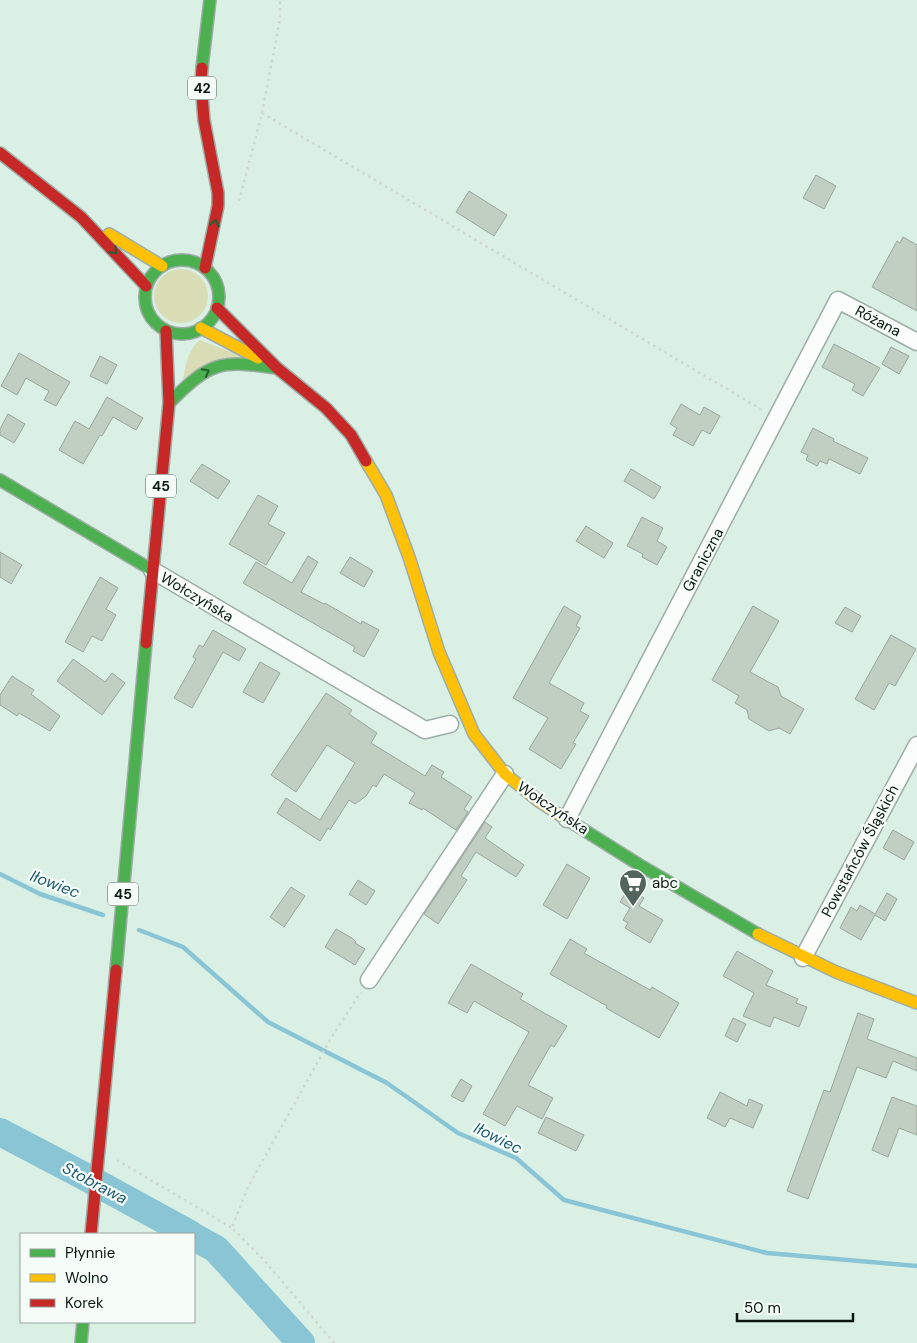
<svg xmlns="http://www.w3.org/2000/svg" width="917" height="1343" viewBox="0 0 917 1343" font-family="'DM Sans',sans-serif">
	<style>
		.green { fill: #d9ddb6 }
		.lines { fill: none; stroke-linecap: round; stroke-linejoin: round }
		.stream { stroke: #8ac5d6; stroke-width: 4.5 }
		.river { stroke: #8ac5d6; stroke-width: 28 }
		.building { fill: #c1cec2; stroke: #9aa69b }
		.street-casing { stroke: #9dada5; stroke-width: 19 }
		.fast-casing { stroke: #9dada5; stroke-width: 14 }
		.slow-casing { stroke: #9dada5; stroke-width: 14 }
		.jam-casing { stroke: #9dada5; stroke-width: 14 }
		.path { stroke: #cfd6d2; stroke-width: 2.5; stroke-dasharray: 2.5 4; stroke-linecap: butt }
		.street { stroke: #fafdfb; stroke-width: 16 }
		.fast { stroke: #4caf50; stroke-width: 11 }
		.slow { stroke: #ffc107; stroke-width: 11 }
		.jam { stroke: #c62828; stroke-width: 11 }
		.oneway { stroke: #275c2d }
		.labels { text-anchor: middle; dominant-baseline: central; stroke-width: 4.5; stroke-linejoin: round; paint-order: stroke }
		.shield { fill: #f6fdf9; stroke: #505d57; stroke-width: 1 }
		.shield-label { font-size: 14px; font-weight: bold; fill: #091811 }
		.street-label { font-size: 15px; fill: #091811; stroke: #f6fdf9 }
		.poi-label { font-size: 15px; fill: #091811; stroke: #f6fdf9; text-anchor: start }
		.water-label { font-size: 16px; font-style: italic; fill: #1e5a6f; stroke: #f6fdf9 }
	</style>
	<rect width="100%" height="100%" fill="#dbf0e5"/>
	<!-- green -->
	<path class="green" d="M154 296a27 27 0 1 1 54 0a27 27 0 1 1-54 0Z
		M200,340L246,358L182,383C186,367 187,350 200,340Z"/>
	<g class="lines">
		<!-- stream -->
		<path class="stream" d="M0,874L40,894L103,915
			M139,930L183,947L268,1022L387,1083L458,1133L516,1158L564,1200L767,1253L917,1266"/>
		<!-- river -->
		<path class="river" d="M0,1132L82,1175L190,1234
			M194,1237L216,1249L301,1343"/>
	</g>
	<!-- building -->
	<path class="building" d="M816,175L836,186L824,209L803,198Z
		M469,191L507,215L494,236L456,212Z
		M903,237L917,245V311L872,287L897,241L900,243Z
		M834,344L880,368L863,396L852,390L855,384L822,367Z
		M891,347L909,356L899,374L882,364Z
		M19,353L70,382L56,406L44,400L49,391L26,378L17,395L1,386Z
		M100,356L117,365L107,384L90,376Z
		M107,397L143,418L136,430L113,417L102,436L100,435L83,464L59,450L75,421L89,429Z
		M681,404L700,415L704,407L720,416L710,434L702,430L693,446L673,435L677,428L670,424Z
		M8,414L25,424L14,443L0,435V429Z
		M813,428L834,439L833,441L868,458L860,474L829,459L827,464L820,461L817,466L806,460L808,455L801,452Z
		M202,464L230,481L218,499L190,481Z
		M631,469L661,487L654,499L624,481Z
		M258,495L278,506L268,524L285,533L266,565L229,544Z
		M642,517L663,528L657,541L667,547L657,565L642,557L643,554L627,546Z
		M586,526L613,543L604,558L576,541Z
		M0,552L22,565L11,584L0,577Z
		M308,556L318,562L301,592L324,604L325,603L361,624L362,621L379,630L364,657L353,651L355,647L243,583L256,562L292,583Z
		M350,557L373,571L364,587L340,573Z
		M100,577L118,588L106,609L116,615L102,641L92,636L83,652L65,642Z
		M564,606L581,616L576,626L580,628L549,683L584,703L580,711L589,716L573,743L576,744L561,769L529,749L548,718L513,698Z
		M753,606L779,621L750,672L778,687L781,696L804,709L790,734L779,728L769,731L749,719L747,710L735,703L739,696L712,680Z
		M845,607L861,616L852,632L835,623Z
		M213,630L246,649L239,661L223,652L192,708L174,698L196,659L193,657L199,645L203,647Z
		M891,635L916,649L895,686L889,683L874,710L855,699Z
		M73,659L105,682L112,673L125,683L102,715L57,681Z
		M260,662L280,673L263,703L243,692Z
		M12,676L34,690L31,694L60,716L50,731L19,713L17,716L0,705V695Z
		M326,693L352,710L349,714L377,733L371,743L425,776L432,765L444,772L441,777L472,797L464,809L468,812L456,830L423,808L422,810L409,803L415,793L384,774L376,787L373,785L366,796L355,804L349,800L330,830L328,828L320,841L277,813L286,798L320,820L355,763L327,745L296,792L271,775Z
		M485,822L492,827L485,838L524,865L516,877L476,852L461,876L467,880L438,924L424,914Z
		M893,830L914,842L904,860L883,848Z
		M567,864L590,878L567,919L543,905Z
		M358,880L375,891L366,905L349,894Z
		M291,887L305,896L284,927L270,917Z
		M628,889L644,898L639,906L663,920L650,943L625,928L628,923L623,920L630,908L620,902Z
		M887,893L897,899L885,921L875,915L861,940L840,928L851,907L857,911L860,905L875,914Z
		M336,929L352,938L356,942L355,943L365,949L355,965L325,947Z
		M570,939L587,949L584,953L650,990L652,987L679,1003L659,1038L606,1008L607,1006L550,974Z
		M737,951L773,971L766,985L798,999L796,1003L807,1007L799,1027L774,1017L770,1027L743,1016L754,993L723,976Z
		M471,964L523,994L520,999L567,1026L554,1047L551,1045L528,1085L553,1098L542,1119L517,1106L505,1126L483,1114L529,1032L474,1001L467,1013L448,1003Z
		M858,1013L874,1019L867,1039L917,1058V1071L893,1061L886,1078L857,1067L808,1199L787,1191L824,1090L830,1092Z
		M733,1018L746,1024L737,1042L725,1036Z
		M461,1079L472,1086L463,1102L451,1096Z
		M720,1092L747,1106L749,1099L763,1105L753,1128L730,1118L725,1127L707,1118Z
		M892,1097L917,1106V1135L899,1128L888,1157L872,1150Z
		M546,1117L584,1135L576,1151L538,1133Z"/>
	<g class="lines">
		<!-- street casing -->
		<g class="street-casing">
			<path id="street" d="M152,570L425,730L450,724
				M567,819L838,300L917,342
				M803,958L917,745
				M369,980L505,774"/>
		</g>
		<!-- fast casing -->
		<g class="fast-casing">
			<path id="fast" d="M202,68L210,0
				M145 297a37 37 0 1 1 74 0a37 37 0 1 1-74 0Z
				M169,403C211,361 220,360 277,368
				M0,480L152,570
				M560,815L638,864L758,934
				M116,970L146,643
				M81,1343L83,1322"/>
		</g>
		<!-- slow casing -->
		<g class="slow-casing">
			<path id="slow" d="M109,234L162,266
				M201,328L258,358
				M366,461L386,495L409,557L439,652L474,734L505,774L540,802L560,815
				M758,934L836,972L917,1003"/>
		</g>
		<!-- jam casing -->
		<g class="jam-casing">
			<path id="jam" d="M202,68L201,83L204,120L218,193V206L205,268
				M0,153L81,217L146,286
				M217,308L277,368L326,408L351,435L366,461
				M146,643L169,403L166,331
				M91,1234L116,970"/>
		</g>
		<!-- path -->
		<path class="path" d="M262,113L764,411
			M239,201L262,113L280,19V0
			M117,1160L232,1228
			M334,1343L264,1260L232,1228L247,1189L331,1038L361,992"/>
		<!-- street -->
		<use href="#street" class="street"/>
		<!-- fast -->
		<use href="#fast" class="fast"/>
		<!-- slow -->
		<use href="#slow" class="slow"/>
		<!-- jam -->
		<use href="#jam" class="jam"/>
	</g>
	<!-- one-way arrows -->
	<defs><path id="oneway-chevron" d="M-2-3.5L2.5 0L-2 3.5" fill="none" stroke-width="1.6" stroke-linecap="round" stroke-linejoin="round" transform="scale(1.25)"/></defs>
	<g class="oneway">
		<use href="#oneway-chevron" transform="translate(215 223) rotate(-76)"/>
		<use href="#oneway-chevron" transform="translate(114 251) rotate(46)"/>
		<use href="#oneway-chevron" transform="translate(206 372) rotate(-28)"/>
	</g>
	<!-- icons -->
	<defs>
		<g id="supermarket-pin" transform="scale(1.4375)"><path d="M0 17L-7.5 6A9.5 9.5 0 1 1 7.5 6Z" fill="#52645b" stroke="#f6fdf9"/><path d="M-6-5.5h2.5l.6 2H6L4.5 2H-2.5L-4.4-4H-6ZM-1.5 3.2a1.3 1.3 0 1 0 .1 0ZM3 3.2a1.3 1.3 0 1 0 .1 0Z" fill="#fff"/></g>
	</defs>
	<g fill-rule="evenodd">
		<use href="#supermarket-pin" x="633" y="883"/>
	</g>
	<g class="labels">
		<!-- shield labels -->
		<g class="shield">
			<rect x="188" y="76.5" width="28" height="23" rx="4"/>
			<rect x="146" y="474.5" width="30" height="23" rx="4"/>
			<rect x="108" y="882.5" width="30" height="23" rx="4"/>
		</g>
		<g class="shield-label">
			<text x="202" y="88">42</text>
			<text x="161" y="486">45</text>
			<text x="123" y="894">45</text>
		</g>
		<!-- street labels -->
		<g class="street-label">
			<text transform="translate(878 321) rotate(28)">Różana</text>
			<text transform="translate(703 560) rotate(-62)">Graniczna</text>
			<text transform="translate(197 597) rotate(31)">Wołczyńska</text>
			<text transform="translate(553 808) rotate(34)">Wołczyńska</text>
			<text transform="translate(860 851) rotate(-62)">Powstańców Śląskich</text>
		</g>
		<!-- poi labels -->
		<g class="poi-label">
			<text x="652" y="883">abc</text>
		</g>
		<!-- water labels -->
		<g class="water-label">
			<text transform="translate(55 884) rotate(21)">Iłowiec</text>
			<text transform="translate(498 1138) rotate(26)">Iłowiec</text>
			<text transform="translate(95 1183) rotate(28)">Stobrawa</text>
		</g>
	</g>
	<!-- legend -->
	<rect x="20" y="1233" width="175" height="90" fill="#f6fdf9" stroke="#97a19c"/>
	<rect x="30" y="1249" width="25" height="8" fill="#4caf50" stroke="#97a19c"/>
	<text x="65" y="1258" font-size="15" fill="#091811">Płynnie</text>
	<rect x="30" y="1274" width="25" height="8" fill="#ffc107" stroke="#97a19c"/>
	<text x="65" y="1283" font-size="15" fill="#091811">Wolno</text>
	<rect x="30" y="1299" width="25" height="8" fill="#c62828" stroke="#97a19c"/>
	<text x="65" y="1308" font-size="15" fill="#091811">Korek</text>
	<!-- scale -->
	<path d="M737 1313v8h116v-8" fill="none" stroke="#091811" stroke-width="2.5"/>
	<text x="744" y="1313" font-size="15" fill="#091811" stroke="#f6fdf9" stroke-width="4" paint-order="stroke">50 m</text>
</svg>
